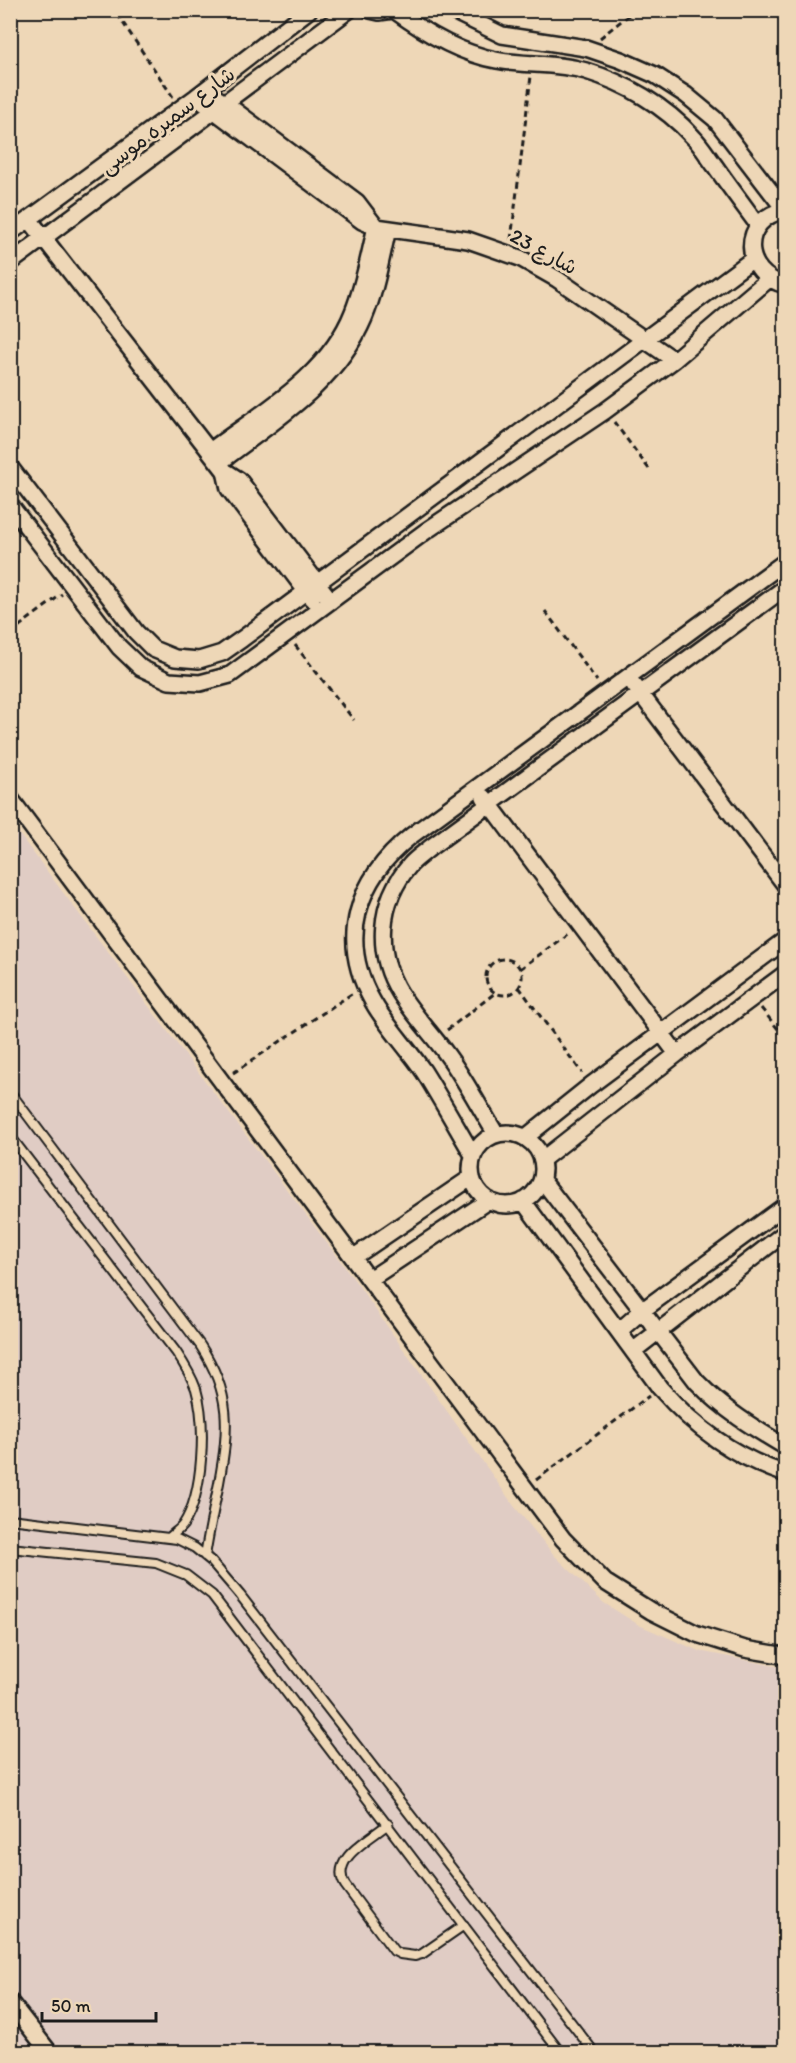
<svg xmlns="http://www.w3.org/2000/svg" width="796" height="2063" viewBox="0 0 796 2063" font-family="Itim,'Playpen Sans Arabic',sans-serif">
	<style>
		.built { fill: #e0ccc4 }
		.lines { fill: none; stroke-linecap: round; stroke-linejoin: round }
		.lane-casing { stroke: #1c1c1c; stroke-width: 12 }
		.street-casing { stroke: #1c1c1c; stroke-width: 20 }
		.path { stroke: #1c1c1c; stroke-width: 3; stroke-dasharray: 6 4.5; stroke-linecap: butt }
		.lane { stroke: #eed7b7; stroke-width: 8 }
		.street { stroke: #eed7b7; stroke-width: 15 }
		.labels { text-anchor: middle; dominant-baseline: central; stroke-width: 6; stroke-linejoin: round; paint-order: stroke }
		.street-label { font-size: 21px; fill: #1c1c1c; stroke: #eed7b7 }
	</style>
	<rect width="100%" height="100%" fill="#eed7b7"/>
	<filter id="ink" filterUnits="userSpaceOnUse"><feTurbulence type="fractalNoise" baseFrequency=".0167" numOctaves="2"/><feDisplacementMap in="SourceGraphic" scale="12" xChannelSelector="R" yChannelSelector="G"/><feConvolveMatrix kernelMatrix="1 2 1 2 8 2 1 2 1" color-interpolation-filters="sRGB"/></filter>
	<g filter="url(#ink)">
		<!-- built -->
		<path class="built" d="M10,822L351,1275L514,1506L554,1555L604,1603L639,1625L699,1651L785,1668V2052H26L11,2032Z"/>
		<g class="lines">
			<!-- lane casing -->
			<g class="lane-casing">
				<path id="lane" d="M10,1092L200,1345C232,1394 229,1428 219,1483C214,1507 209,1531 205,1556
					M10,1136L176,1352C184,1364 191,1375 196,1389C206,1423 204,1494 183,1525C180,1529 174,1533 170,1537
					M10,1519L177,1539L195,1548L211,1561L240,1595L594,2052
					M10,1548L156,1563L186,1575L212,1595L560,2052
					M388,1824C370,1839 329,1859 345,1885L394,1951L400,1954L415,1956L422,1954L464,1925
					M780,2052L786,2048"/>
			</g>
			<!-- street casing -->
			<g class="street-casing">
				<path id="street" d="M370,10L379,12L393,10
					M394,10C425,33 459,53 496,60C526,66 555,62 586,71C626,83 665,106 693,137C702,146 708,157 715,166C729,186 744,206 758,225
					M451,10L502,35L586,48L621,60L655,75L686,95L715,119L785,210
					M205,91L226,104L357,202L376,227C369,255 364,285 353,312C328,376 262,412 210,451
					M196,97L362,221L376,227L468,240L520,258L557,279L674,360
					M786,210C739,218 741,275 786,285
					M29,219L225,471L239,480L331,601
					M10,233L196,97L309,10
					M10,263L349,10
					M219,463C273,421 336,384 364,318C376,290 381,258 388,229
					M10,467L136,632L153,649L175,658L199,660L222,653L242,639L753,259
					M225,471L229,489L312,599
					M10,505L119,647L141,668L169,681L200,683L230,675L426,531L605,411L674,360L769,279
					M634,685L786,886
					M484,797L677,1054
					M10,798L563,1539L605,1582L651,1611L697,1634L745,1649L786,1656
					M471 1169a36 36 0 1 1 72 0a36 36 0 1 1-72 0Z
					M496,1134C479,1107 464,1077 445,1052C430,1032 413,1014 400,993C375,953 378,902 410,865C415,859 424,853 431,847L786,587
					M526,1137L591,1085L786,940
					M473,1155C457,1128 441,1099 424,1072C408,1048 387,1027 373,1002C337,939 357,879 411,836L786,561
					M543,1159L677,1054L786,973
					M542,1180L697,1382C724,1410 752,1427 786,1447
					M523,1201L660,1388C695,1428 734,1457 786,1474
					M354,1257L472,1177
					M370,1279L489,1200
					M619,1331L643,1310L786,1205
					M633,1351L786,1232
					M10,2002L49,2052
					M10,2050L13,2052"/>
			</g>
			<!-- path -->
			<path class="path" d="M117,14L173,97
				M600,38L635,10
				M511,240L531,76
				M614,422L649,469
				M545,611L597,681
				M10,633L62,594
				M295,645L354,720
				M486 977a18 18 0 1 1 36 0a18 18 0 1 1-36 0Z
				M520,969L569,933
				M519,987L582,1073
				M761,1008L786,1039
				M447,1030L495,993
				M233,1073L353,993
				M536,1480L649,1396"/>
			<!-- lane -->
			<use href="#lane" class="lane"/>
			<!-- street -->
			<use href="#street" class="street"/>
		</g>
	</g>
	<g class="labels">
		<!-- street labels -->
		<g class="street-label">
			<text transform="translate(167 120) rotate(-37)">شارع سميره موسى</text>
			<text transform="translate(544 251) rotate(29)">شارع 23</text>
		</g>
	</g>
	<!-- margin -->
	<rect width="796" height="2063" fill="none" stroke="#eed7b7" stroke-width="36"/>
	<rect x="18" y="18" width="760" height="2027" fill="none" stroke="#1c1c1c" stroke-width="2" filter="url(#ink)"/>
	<!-- scale -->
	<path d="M42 2012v9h114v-9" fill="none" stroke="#1c1c1c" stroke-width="3"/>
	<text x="51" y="2012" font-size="18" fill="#1c1c1c" stroke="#eed7b7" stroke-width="4.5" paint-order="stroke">50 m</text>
</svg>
